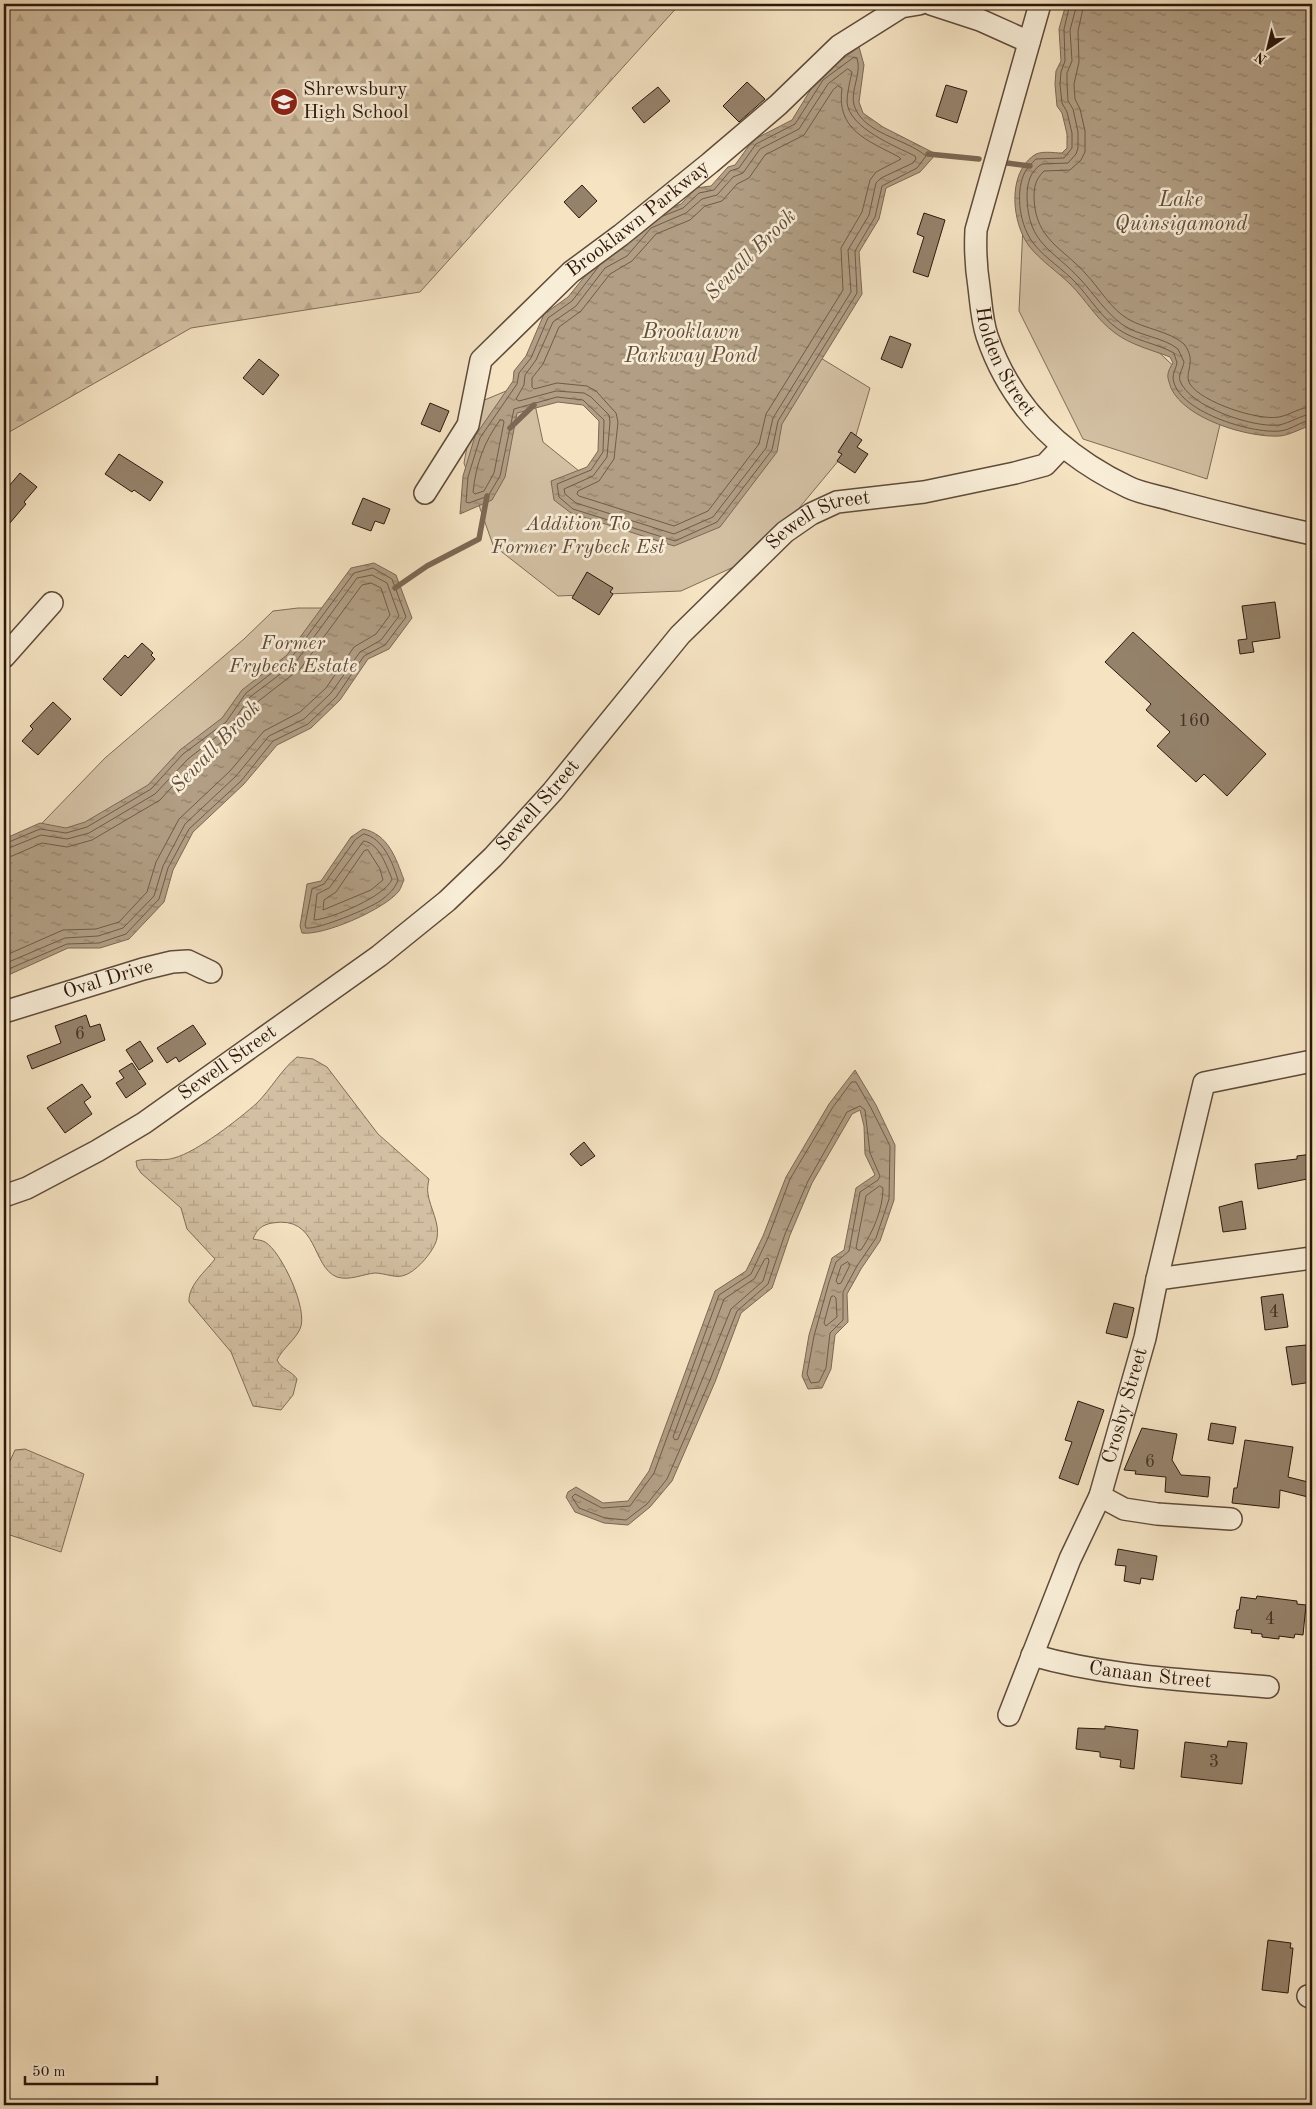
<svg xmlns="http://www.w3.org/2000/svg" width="1316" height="2109" viewBox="0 0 1316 2109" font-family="'Old Standard TT',serif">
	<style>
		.forest { fill: url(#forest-firs); stroke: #806c58 }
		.wetland { fill: url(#wetland-marsh); stroke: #806c58 }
		.park { fill: #d3c0a3; stroke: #806c58 }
		.water { fill: url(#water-ripples); stroke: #7c6854 }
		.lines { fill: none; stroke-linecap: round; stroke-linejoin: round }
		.shore { stroke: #6f5b48; stroke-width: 1 }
		.stream { stroke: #7c6854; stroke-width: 5.5 }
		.building { fill: #95826b; stroke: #2d180c }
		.minor-casing { stroke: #5f4b3a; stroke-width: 24 }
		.minor { stroke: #f8edd7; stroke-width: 21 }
		.labels { text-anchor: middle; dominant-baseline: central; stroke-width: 5; stroke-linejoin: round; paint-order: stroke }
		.number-label { font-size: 18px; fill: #473224 }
		.poi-label { font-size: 20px; fill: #2d180c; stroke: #f8edd7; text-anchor: start }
		.street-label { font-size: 20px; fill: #2d180c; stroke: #f8edd7 }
		.park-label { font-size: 20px; font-style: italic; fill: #5f4a39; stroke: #f8edd7 }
		.water-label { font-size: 21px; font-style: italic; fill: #624e3c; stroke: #f8edd7 }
	</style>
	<defs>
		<pattern id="forest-firs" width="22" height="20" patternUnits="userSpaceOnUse" patternTransform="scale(1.25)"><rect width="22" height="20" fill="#d3c0a3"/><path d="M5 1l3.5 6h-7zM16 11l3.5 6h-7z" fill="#b5a48b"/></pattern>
		<pattern id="wetland-marsh" width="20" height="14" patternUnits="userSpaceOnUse" patternTransform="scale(1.25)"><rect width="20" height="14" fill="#d3c0a3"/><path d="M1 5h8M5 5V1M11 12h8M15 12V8" fill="none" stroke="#b5a48b"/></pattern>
		<pattern id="water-ripples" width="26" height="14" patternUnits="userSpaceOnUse" patternTransform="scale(1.25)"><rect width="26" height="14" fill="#b19e84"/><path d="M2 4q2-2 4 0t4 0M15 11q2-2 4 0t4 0" fill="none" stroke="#90806a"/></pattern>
	</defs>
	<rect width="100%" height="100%" fill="#f5e3c2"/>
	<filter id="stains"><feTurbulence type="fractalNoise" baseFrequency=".004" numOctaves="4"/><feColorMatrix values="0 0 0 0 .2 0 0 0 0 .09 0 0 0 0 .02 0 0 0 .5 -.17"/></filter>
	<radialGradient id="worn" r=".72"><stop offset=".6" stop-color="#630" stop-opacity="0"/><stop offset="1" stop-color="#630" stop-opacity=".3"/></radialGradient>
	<!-- forest -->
	<path class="forest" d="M4,4H680L420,292L191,328L4,435Z"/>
	<!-- wetland -->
	<path class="wetland" d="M297,1057L313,1059L327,1067L378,1134L429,1179C428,1184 427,1189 428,1194C430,1208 440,1223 437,1238C435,1250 417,1271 405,1275C396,1279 385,1273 375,1273C363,1274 350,1281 337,1277C311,1267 319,1215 272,1223C262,1225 257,1229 253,1239C257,1240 262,1240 265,1242C281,1251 309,1310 300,1329C295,1340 283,1348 277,1360C281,1369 292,1371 297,1379L293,1395L281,1410L253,1406L231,1352L189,1302C188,1285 206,1271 215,1259L187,1229L181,1208L141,1173L137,1167L136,1161C148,1157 162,1162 174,1158C197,1152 239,1119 257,1103C271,1089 281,1070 297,1057Z
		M25,1449L84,1474L61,1552L4,1533V1474L15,1450Z"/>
	<!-- park -->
	<path class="park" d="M1023,226L1223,412L1207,479L1083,439L1019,311Z
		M806,349L870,388L854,442L760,555L681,591L558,596L493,545L464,463L475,404L530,381L543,442L584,475Z
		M298,608H325L186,807L18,848L105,758L244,639L273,611Z"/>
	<!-- water -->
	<path class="water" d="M1066,4H1312V425C1302,428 1290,435 1280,436C1248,438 1185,419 1171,388C1170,384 1167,378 1168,374C1168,371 1171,366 1173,363L1170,357C1152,350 1131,345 1115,333C1097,320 1086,300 1071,285C1058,272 1041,261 1029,246C1012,223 1007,175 1033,156C1040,150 1053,153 1062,153L1067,148V134L1062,113L1057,106L1055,84L1056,71L1061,61L1059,29Z
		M859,47L864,65L859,102L863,113L883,127L936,154L920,172L886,188L879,219L859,252L862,294L782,424L777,452L720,527L674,546L571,513L554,500L551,481L587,467L598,451L599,421L583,405L558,402L517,413L505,477L492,500L460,514L463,476L475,436L513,381L514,371L526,356L544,314L568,297L598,260L644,219L681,204L696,188L711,186L728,167L735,165L753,140L792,120L819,76Z
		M374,563L396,575L412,618L389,649L368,659L340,700L311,728L277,745L244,784L193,832L173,870L164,902L129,939L100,948H68L4,977V839L40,823L66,828L85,822L148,785L180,750L222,718L242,690L287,655L351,568Z
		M363,829C388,834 396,858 404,880C402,884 401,888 399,891C385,909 324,936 302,933L300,926L307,884L321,881L351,837Z
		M855,1070L876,1105L895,1145L894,1200L880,1241L861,1269L847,1294L848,1322L835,1335L831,1369L822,1388L808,1389L802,1376L809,1335L832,1258L844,1250L856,1188L875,1175L865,1154L864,1126L860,1110L852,1114L812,1183L790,1235L772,1288L741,1313L715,1382L672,1481L650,1507L628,1525L604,1523L575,1512L566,1497L568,1492L576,1487L603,1503L628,1501L649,1471L715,1291L746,1271L763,1236L786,1177L829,1104Z"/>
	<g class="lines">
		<!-- shore -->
		<path class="shore" d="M1070,4L1064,29L1065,61L1061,72L1060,84L1062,103L1067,112L1072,133V148L1064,158L1036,159C1032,163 1026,169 1024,174C1015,194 1020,227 1034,244C1046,259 1063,269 1076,283C1090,298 1101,317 1118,329C1135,341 1156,343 1174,353L1177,363C1176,368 1173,373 1173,378C1176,411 1251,434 1280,431C1291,430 1301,421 1312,420
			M1077,4L1070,30L1072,61L1067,73V84L1068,101L1073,109L1078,132V148L1076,154L1068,163L1042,164C1030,171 1027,183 1027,197C1028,245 1053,249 1081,280C1094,294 1106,313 1123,325C1139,336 1163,337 1178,349L1184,362C1183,369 1178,374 1180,381C1190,407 1253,428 1279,425C1290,423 1301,415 1312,414
			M1084,4L1078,31L1079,62L1074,84L1075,99L1080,109L1085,131V152L1081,160L1070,170L1044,171C1035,180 1034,187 1034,199C1036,240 1063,248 1086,274C1100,289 1111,309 1128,319C1145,329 1169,331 1184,344C1198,362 1183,373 1190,384C1201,402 1258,421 1279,417C1290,415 1300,407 1312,407
			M848,69L852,72C850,81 847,93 847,102C849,128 895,146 915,156L916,159L913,163L881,178L876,183L869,215L848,250L851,292L773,418L766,448L713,517L674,534L576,503L565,494L564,489L593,476L607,457L610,422L609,415L591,397L584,393L556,391L519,401L516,399L524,385L525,375L536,360L553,322L576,306L605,268L627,256L651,228L686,213L702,199L717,195L733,177L743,173L760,149L799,129L828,84Z
			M838,86L842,88C836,130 867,140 899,157L901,159L876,172L870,180L862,212L841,248L843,290L766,414L759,444L708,511L674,526L579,496L577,494L578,491L599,481L614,459L618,422L616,413L596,391L587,386L557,383L534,389L532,387V378L543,364L559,327L581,311L610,274L632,261L656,234L690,220L705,206L722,201L737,184L749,178L765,155L804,135L833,90Z
			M599,266L572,301L548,318L531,358L519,373L517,384L480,438L468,477L466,502L469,503L488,496L500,476L514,409L557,397L583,400L604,420L603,452L591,470L557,484L559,497L573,509L675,541L717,522L772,450L778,421L857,293L855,251L875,217L882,186L917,168L926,156C905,138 863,134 854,105C850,90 862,74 857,58L854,57L823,80L795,124L756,144L739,168L730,171L714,190L699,193L683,208L663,216
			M500,420H503L504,422L494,473L484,491L475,494L473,492C476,464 484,442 500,420Z
			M364,834C383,838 393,863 398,880C395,889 388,895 380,901C370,908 318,930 306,928L305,925L312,889L324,884L355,840Z
			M364,841C379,843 387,867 392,879C386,896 331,919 314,920L317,894L329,888Z
			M4,844L40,829L66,833L87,827L151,789L183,754L226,722L246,693L291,658L354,573L373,568L392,579L406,617L385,645L364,656L336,697L308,724L273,741L241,781L189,829L168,868L159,899L126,934L99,943L67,944L4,971
			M4,850L41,835L67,839L89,833L155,794L188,759L230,726L250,697L295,663L357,578L372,575L387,583L399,616L381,640L360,652L331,693L304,719L269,736L236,776L185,824L163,866L154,896L123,928L98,936L65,938L4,964
			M368,850L380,869L383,880L371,890L323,910L324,900L336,892L364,851Z
			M4,857L12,856L42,843L67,847L92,840L160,800L193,764L236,731L256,703L301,668L362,585L371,583L381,588L390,615L376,634L354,647L326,688L300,712L264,731L230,771L179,819L156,862L147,892L119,922L96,929L63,930L4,956
			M852,1082H856L871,1108L890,1146L889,1199L876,1238L857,1266L843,1292V1320L830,1333L826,1368L819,1382L811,1383L807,1374L814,1336L829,1282L836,1262L849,1251L860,1192L878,1180L880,1176L870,1153L865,1110L860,1106L847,1112L808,1181L785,1234L768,1284L737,1311L710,1380L667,1479L647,1504L626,1520L605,1518L579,1508L572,1497L575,1494L602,1508L630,1506L654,1473L719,1295L751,1274L768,1238L790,1179L833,1107Z
			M880,1186L883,1188C883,1209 873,1232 861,1250H858L856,1248L866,1196Z
			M765,1259L768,1258L769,1261L763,1281L731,1309L678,1439L675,1440L673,1437L724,1299L754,1279Z
			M848,1262L850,1265L841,1283L838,1284L836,1281L841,1266Z
			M834,1296L836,1298L837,1317L826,1326L824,1323L831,1297Z"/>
		<!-- stream -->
		<path class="stream" d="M928,154L979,159
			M1007,163L1030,166
			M510,428L534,405
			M395,588L427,566L479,539L487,496"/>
	</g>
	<!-- building -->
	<path class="building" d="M747,82L765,99L739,122L723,106Z
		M946,85L967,91L957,123L936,116Z
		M658,87L670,101L644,123L632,108Z
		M582,185L597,201L579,218L564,202Z
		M924,213L945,220L928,277L913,272L924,237L917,234Z
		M890,336L911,344L902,368L881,359Z
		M259,359L279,375L263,395L243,378Z
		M430,403L449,411L440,432L421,424Z
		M851,432L862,440L857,447L868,454L855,473L837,461L842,454L838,452Z
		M119,454L163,482L150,501L134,490L132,492L105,474Z
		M20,473L37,487L24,502L26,504L4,530V492Z
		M363,498L390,509L384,524L375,521L371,531L352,524Z
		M587,572L613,588L610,592L613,594L599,615L572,598Z
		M1275,602L1280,638L1252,642L1254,652L1240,654L1238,640L1247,639L1242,606Z
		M1133,632L1266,754L1227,796L1204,774L1196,782L1157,746L1170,732L1146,710L1151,704L1105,662Z
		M142,643L153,653L151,655L155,659L121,696L103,679L125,655L128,658Z
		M53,702L71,719L38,755L22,741L33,729L30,726Z
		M86,1015L90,1027L100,1024L105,1040L32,1069L27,1056L61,1043L55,1026Z
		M193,1025L206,1044L179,1062L176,1057L167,1063L157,1048Z
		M140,1041L153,1061L139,1070L126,1050Z
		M132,1063L146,1084L126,1098L116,1083L124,1078L119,1071Z
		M82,1084L91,1097L84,1102L92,1114L65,1133L47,1108Z
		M584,1142L595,1156L581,1166L570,1154Z
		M1312,1154V1178L1258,1189L1255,1164L1297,1159V1156Z
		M1242,1201L1246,1229L1223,1232L1219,1207Z
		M1283,1294L1288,1327L1265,1330L1261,1297Z
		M1114,1303L1134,1308L1127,1338L1106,1333Z
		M1306,1345L1307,1350H1311L1312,1382L1292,1385L1286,1347Z
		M1078,1401L1104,1410L1078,1485L1059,1478L1072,1442L1065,1440Z
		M1211,1423L1236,1427L1233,1444L1208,1440Z
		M1142,1428L1177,1434L1172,1460L1181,1475L1210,1477L1208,1497L1165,1492L1166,1477L1135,1474L1136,1471L1124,1470Z
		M1245,1440L1293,1447L1288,1477L1312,1483V1498L1280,1490L1279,1508L1232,1503L1234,1488H1237Z
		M1118,1549L1157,1556L1153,1580L1141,1578L1140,1584L1124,1581L1126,1566L1115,1565Z
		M1257,1596L1297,1601V1604L1306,1605L1303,1635L1295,1634L1294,1638L1279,1636V1639L1262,1637V1634L1251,1633L1252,1630L1234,1628L1237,1610H1239L1241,1597L1256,1599Z
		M1105,1726L1138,1730L1134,1769L1120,1767L1121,1760L1100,1757V1752L1076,1749L1078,1728L1105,1729Z
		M1228,1741L1247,1743L1242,1784L1181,1777L1185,1742L1227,1747Z
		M1268,1940L1291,1943L1290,1948H1293L1288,1993L1262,1990Z"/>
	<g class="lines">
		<!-- minor casing -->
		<g class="minor-casing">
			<g id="minor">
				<path d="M931,4L980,20L1029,42"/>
				<path id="s1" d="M1040,4L976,230C975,250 976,268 979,287C981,303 982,321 987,336C1011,407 1061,455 1128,487C1142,494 1160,496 1175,501C1220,513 1266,524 1312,534"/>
				<path id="s2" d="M425,493L468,425L481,360L571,272L621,235L710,163L778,105L839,46L901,7L919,4"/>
				<path d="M4,657L52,603"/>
				<path id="s3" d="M4,1012L143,969L172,962L188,961L211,972"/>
				<path id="s4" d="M4,1196L27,1188L97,1151L144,1123L379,956L447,901L493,857L553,791L680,635L785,532L811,514L837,502L924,492L1015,473L1045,465L1062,447"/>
				<path d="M1157,1279L1312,1258"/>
				<path d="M1100,1496L1124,1509L1157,1514L1231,1519"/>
				<path id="s5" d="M1032,1655C1108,1677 1190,1680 1268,1687"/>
				<path id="s6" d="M1009,1715L1070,1559L1100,1496L1145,1338L1157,1279L1204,1083L1312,1061"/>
				<path d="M1308,1996L1312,1998"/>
			</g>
		</g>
		<!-- minor -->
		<use href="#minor" class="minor"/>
	</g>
	<!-- icons -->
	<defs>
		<g id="school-disc" transform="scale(1.4375)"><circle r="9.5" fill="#8f2418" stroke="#f8edd7"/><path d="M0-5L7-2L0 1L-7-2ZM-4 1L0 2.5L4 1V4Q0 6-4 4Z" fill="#fff"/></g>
	</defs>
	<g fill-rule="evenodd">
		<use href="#school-disc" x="284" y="102"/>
	</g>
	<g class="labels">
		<!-- number labels -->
		<g class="number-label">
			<text x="1194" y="721">160</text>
			<text x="80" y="1034">6</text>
			<text x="1274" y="1312">4</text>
			<text x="1150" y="1462">6</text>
			<text x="1270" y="1619">4</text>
			<text x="1214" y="1762">3</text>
		</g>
		<!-- poi labels -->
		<g class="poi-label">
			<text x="303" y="90">Shrewsbury<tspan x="303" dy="23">High School</tspan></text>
		</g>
		<!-- street labels -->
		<g class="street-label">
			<text stroke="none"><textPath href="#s2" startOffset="358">Brooklawn Parkway</textPath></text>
			<text stroke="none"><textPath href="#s1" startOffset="372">Holden Street</textPath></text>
			<text stroke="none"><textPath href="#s4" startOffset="1071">Sewell Street</textPath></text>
			<text stroke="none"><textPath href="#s4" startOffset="666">Sewell Street</textPath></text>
			<text stroke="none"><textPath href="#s3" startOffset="109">Oval Drive</textPath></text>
			<text stroke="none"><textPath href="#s4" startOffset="261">Sewell Street</textPath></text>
			<text stroke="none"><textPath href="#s6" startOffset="331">Crosby Street</textPath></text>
			<text stroke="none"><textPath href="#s5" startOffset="120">Canaan Street</textPath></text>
		</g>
		<!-- park labels -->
		<g class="park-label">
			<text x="578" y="525">Addition To<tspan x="578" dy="23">Former Frybeck Est</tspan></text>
			<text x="293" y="644">Former<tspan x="293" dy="23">Frybeck Estate</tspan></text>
		</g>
		<!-- water labels -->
		<g class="water-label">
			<text x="1181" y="200">Lake<tspan x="1181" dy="24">Quinsigamond</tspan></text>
			<text transform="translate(751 255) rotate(-45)">Sewall Brook</text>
			<text x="691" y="332">Brooklawn<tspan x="691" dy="24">Parkway Pond</tspan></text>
			<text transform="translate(216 747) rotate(-46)">Sewall Brook</text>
		</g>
	</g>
	<!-- margin -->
	<rect width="1316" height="2109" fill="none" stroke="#f5e3c2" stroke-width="20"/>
	<rect x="5" y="5" width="1306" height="2099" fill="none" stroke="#2d180c" stroke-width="2.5"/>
	<rect x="10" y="10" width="1296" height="2089" fill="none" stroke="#2d180c"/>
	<!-- north arrow -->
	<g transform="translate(1268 48) rotate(215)" stroke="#f8edd7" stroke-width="4" paint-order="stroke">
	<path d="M0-4L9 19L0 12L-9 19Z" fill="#2d180c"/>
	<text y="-8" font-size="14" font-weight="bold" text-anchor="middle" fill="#2d180c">N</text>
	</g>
	<!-- scale -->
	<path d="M25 2076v8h132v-8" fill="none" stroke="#2d180c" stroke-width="2.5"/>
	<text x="32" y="2076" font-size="15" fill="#2d180c" stroke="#f8edd7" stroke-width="4" paint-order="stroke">50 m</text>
	<rect width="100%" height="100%" filter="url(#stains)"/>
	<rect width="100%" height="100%" fill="url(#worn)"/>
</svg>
